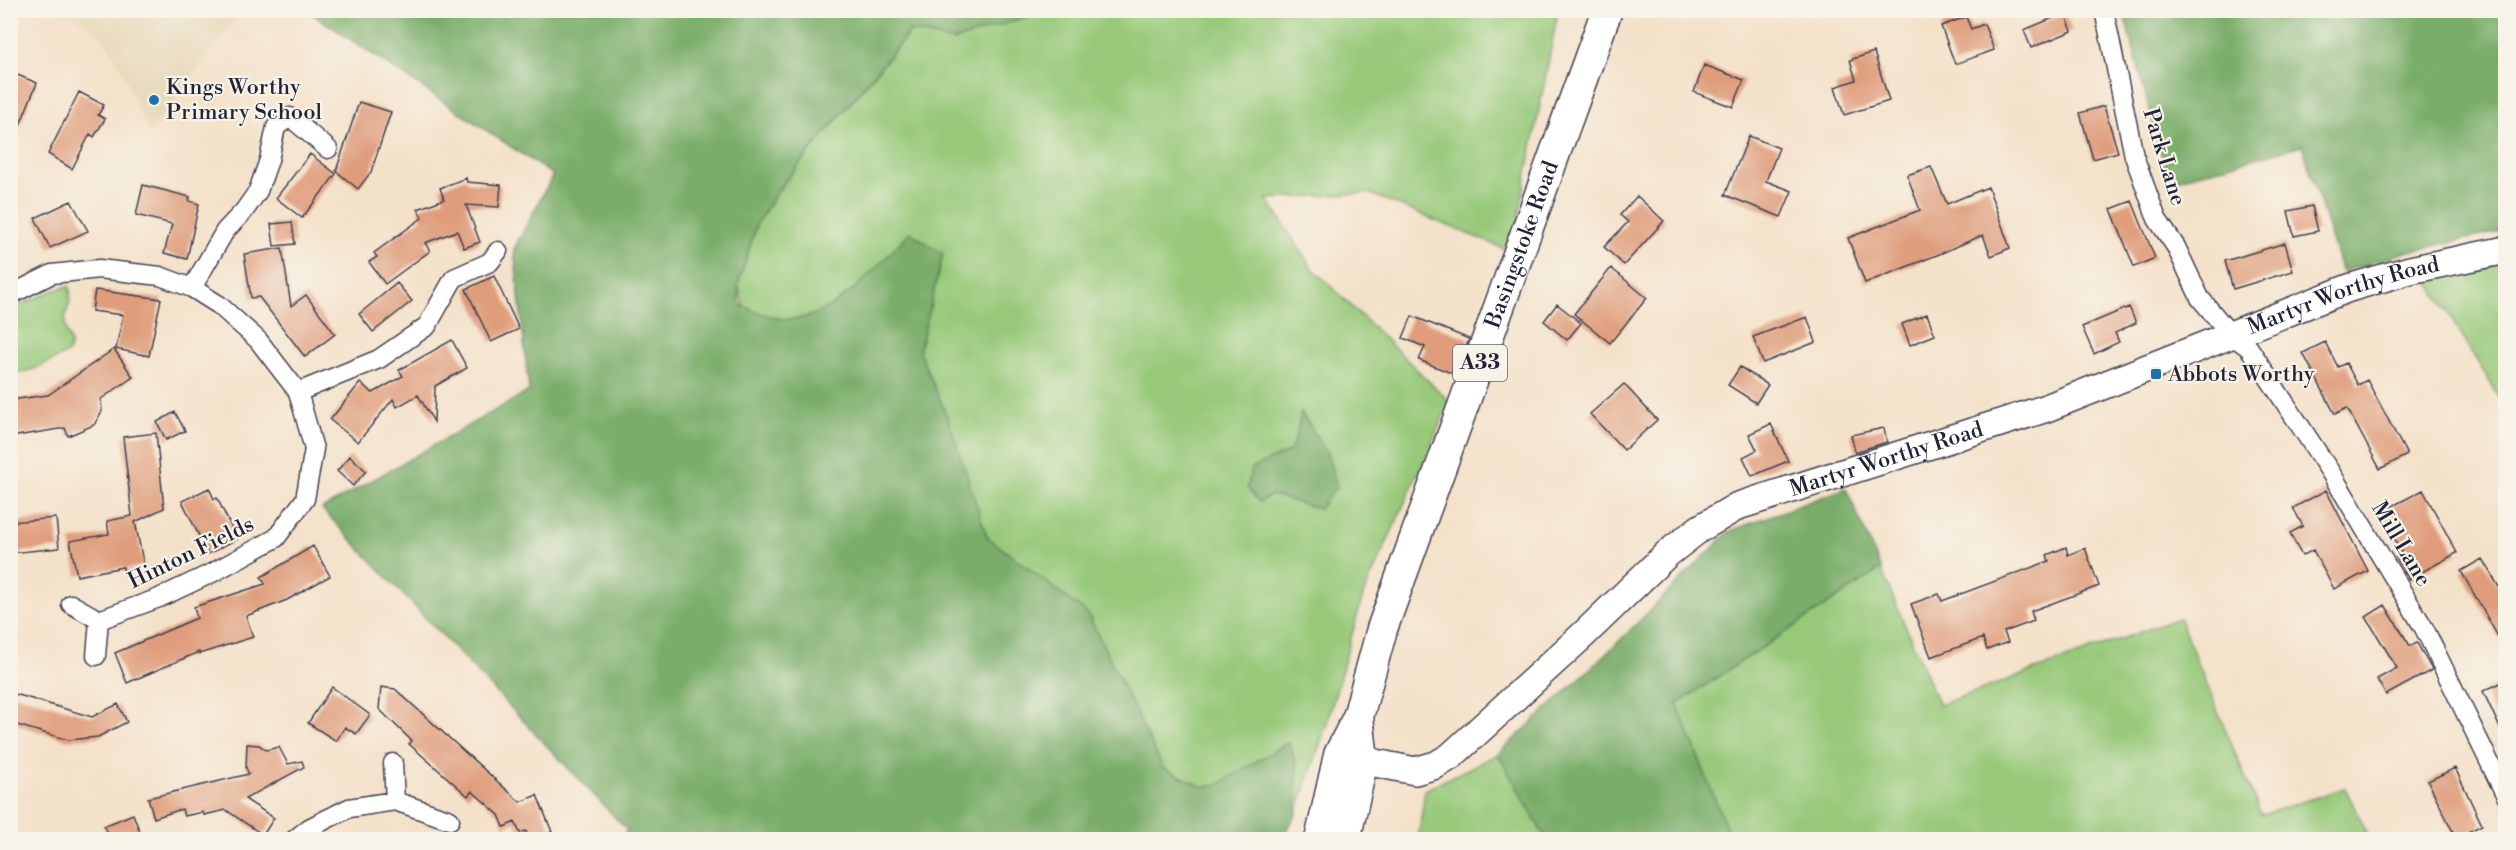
<svg xmlns="http://www.w3.org/2000/svg" width="2516" height="850" viewBox="0 0 2516 850" font-family="'Libre Bodoni',serif">
	<style>
		.built { fill: #e8d9ba }
		.green { fill: #97c979; stroke: #5c765a; stroke-width: 1.5 }
		.forest { fill: #79ad69; stroke: #4e6852; stroke-width: 1.5 }
		.building { fill: #df9d7b }
		.lines { fill: none; stroke-linecap: round; stroke-linejoin: round }
		.minor-casing { stroke: #423f50; stroke-width: 21 }
		.secondary-casing { stroke: #423f50; stroke-width: 30 }
		.primary-casing { stroke: #423f50; stroke-width: 33 }
		.minor { stroke: #fff; stroke-width: 18 }
		.secondary { stroke: #fff; stroke-width: 27 }
		.primary { stroke: #fff; stroke-width: 30 }
		.poi-dot { fill: #1f6fb2; stroke: #f7f3e8; stroke-width: 2 }
		.labels { text-anchor: middle; dominant-baseline: central; stroke-width: 4.5; stroke-linejoin: round; paint-order: stroke }
		.shield { fill: #f7f3e8; stroke: #62616f; stroke-width: 1.5 }
		.shield-label { font-size: 21px; font-weight: bold; fill: #22223b }
		.poi-label { font-size: 22px; fill: #22223b; stroke: #f7f3e8; text-anchor: start }
		.street-label { font-size: 22px; fill: #22223b; stroke: #f7f3e8 }
	</style>
	<rect width="100%" height="100%" fill="#f7f3e8"/>
	<filter id="ink" filterUnits="userSpaceOnUse"><feTurbulence type="fractalNoise" baseFrequency=".0167" numOctaves="2"/><feDisplacementMap in="SourceGraphic" scale="12" xChannelSelector="R" yChannelSelector="G"/><feConvolveMatrix kernelMatrix="1 2 1 2 8 2 1 2 1" color-interpolation-filters="sRGB"/></filter>
	<filter id="wash" filterUnits="userSpaceOnUse"><feTurbulence type="fractalNoise" baseFrequency=".008" numOctaves="4" result="noise"/><feDisplacementMap in="SourceGraphic" scale="24" xChannelSelector="R" yChannelSelector="G"/><feGaussianBlur stdDeviation="1.35" result="paint"/><feColorMatrix in="noise" values="0 0 0 0 0 0 0 0 0 0 0 0 0 0 0 0 0 1.4 0 .05"/><feComposite in="paint" operator="in"/></filter>
	<g filter="url(#wash)">
		<rect width="100%" height="100%" fill="#f4e1c9"/>
		<!-- built -->
		<path class="built" d="M49,11H240L149,134L121,67L104,39L74,15Z"/>
		<!-- green -->
		<path class="green" d="M1044,10L1558,11L1512,252L1369,193L1267,199L1311,267L1450,402L1363,595L1326,726L1296,815L1297,767L1289,742L1217,785L1203,787L1163,768L1088,614L987,537L919,351L943,254L910,233C881,263 831,324 784,319C771,318 756,311 744,307L738,285L757,223L782,185L911,31L953,41Z
			M2505,262V407L2425,275Z
			M69,286C75,307 56,315 71,343L68,353L36,368L11,376V309L52,291Z
			M1881,569L1939,705L2179,618L2261,815L2345,788L2370,839H1731L1677,704Z
			M1498,754L1542,832L1549,839L1418,840L1425,790Z"/>
		<!-- forest -->
		<path class="forest" d="M308,11H1044L953,41L910,31L782,185L757,223L738,285L740,305C753,310 770,318 784,319C832,324 880,263 910,232L943,254L919,351L949,421L987,537L1088,614L1163,768L1203,787L1217,785L1289,742L1297,767L1296,815L1281,839H620L627,830L322,509L529,391L514,249L553,175Z
			M2123,11H2505V226L2500,232L2409,251L2342,272L2302,145L2169,182Z
			M1301,412L1327,453L1337,486L1319,509L1272,495L1259,502L1247,488L1252,468L1290,451L1296,437Z
			M1846,488L1881,569L1677,704L1731,839H1549L1542,832L1498,754L1604,656L1730,531Z"/>
		<g id="blocks">
			<!-- building -->
			<path class="building" d="M2065,13L2072,31L2031,48L2024,30Z
				M1966,17L1971,29L1984,24L1994,50L1955,64L1941,26Z
				M1874,52L1889,101L1844,115L1835,87L1856,80L1850,60Z
				M1704,65L1744,80L1733,107L1694,92Z
				M15,74L37,83L11,147L10,85Z
				M79,92L104,105L98,115L105,119L94,137L90,134L72,169L48,154Z
				M359,102L391,112L371,172L358,189L336,171Z
				M2104,106L2118,152L2093,159L2080,113Z
				M1749,136L1779,148L1766,181L1792,191L1781,217L1725,195Z
				M310,154L336,174L302,218L276,198Z
				M1931,167L1947,204L1988,187L2010,248L1991,256L1983,235L1937,255L1865,283L1848,238L1920,210L1907,175Z
				M466,178L467,182L501,185L499,207L466,205L480,242L464,248L457,231L425,243L430,251L385,284L369,262L377,257L374,253L422,218L418,209L444,199L440,188Z
				M143,185L190,197L189,201L199,204L187,259L164,253L172,224L136,215Z
				M1637,196L1664,221L1624,265L1604,247L1628,222L1620,215Z
				M71,201L88,231L50,248L35,218Z
				M2132,201L2155,258L2134,267L2111,209Z
				M2312,206L2318,231L2294,236L2288,211Z
				M292,222L295,244L274,246L271,224Z
				M2285,243L2293,271L2233,289L2225,261Z
				M282,248L291,306L306,295L335,334L305,357L259,297L251,298L244,254Z
				M1611,268L1647,298L1610,343L1574,314Z
				M494,276L519,329L491,342L466,289Z
				M397,283L412,301L373,332L359,314Z
				M95,290L161,299L149,356L116,349L123,315L92,311Z
				M1557,304L1581,323L1567,340L1544,321Z
				M2129,307L2136,323L2115,333L2119,342L2094,354L2082,327Z
				M1927,314L1935,335L1910,345L1902,324Z
				M1412,316L1469,339L1456,375L1419,360L1425,347L1403,338Z
				M1807,317L1816,342L1763,363L1753,337Z
				M452,340L467,368L435,386L434,422L418,395L397,407L393,399L358,442L330,420L360,383L373,393L403,376L399,370Z
				M2325,342L2338,367L2346,363L2358,385L2367,380L2407,455L2380,469L2347,408L2335,414L2303,353Z
				M114,349L133,377L101,399L102,411L94,425L68,436L65,428L10,437V400L48,395Z
				M1740,367L1768,385L1756,403L1728,385Z
				M1624,384L1657,420L1624,450L1590,414Z
				M175,412L185,431L166,440L157,422Z
				M1771,424L1788,461L1752,476L1743,457L1757,450L1749,434Z
				M1884,428L1887,442L1855,452L1851,435Z
				M156,433L164,508L135,522L144,566L123,570V567L77,576L70,541L109,534L107,521L132,516L123,437Z
				M350,456L366,471L353,486L337,471Z
				M209,488L214,499L217,498L237,539L208,554L182,501Z
				M2326,490L2368,571L2334,589L2313,550L2302,556L2290,533L2303,526L2293,508Z
				M2423,490L2457,553L2409,579L2396,557L2402,554L2381,512Z
				M56,518L59,548L10,553V522Z
				M313,546L330,576L287,600L246,616L253,637L199,654V652L127,683L115,653L197,618L194,607L265,584L261,577Z
				M2066,547L2068,555L2085,548L2099,586L2031,611L2034,621L2004,632L2008,642L1987,650L1983,638L1931,657L1911,604L1939,594L1942,601L2049,561L2047,555Z
				M2482,559L2499,587L2505,584V649L2461,571Z
				M2385,605L2410,646L2417,643L2432,670L2386,695L2377,679L2397,668L2366,617Z
				M2505,681V739L2483,691Z
				M332,687L370,715L356,734L345,727L336,741L308,723Z
				M381,687L395,689L520,802L537,795L552,832L529,840L526,831L520,833L515,822L504,827L499,815L472,791L468,796L409,744L412,741L379,709Z
				M15,694L92,717L118,704L127,722L98,737L68,740L10,723V709Z
				M247,744L259,745L266,750L279,747L288,764L302,761L304,767L245,799L274,818L263,835L226,810L204,815L203,812L184,816L182,809L154,818L148,798L249,774L246,768Z
				M2455,768L2482,825L2456,838L2428,781Z
				M133,814L143,840H110L104,826Z"/>
		</g>
	</g>
	<g filter="url(#ink)">
		<use href="#blocks" fill-opacity="0" stroke="#423f50" stroke-width="1.5"/>
		<g class="lines">
			<!-- minor casing -->
			<g class="minor-casing">
				<path id="minor" d="M2104,10L2134,156L2157,219L2176,247L2200,298L2230,334L2249,348L2331,473L2424,628L2506,796
					M192,288L225,231L244,211L258,191L269,160L276,127L290,117L328,149
					M10,295L52,274L99,269L160,276L192,288L219,305L258,340L298,392L314,449L305,499L276,538L214,572L159,598L99,620
					M298,392L379,359L427,326L454,278L490,262L498,251
					M71,604L99,620L96,656
					M393,763L395,801
					M294,840L309,828L349,808L395,801L450,820"/>
			</g>
			<!-- secondary casing -->
			<g class="secondary-casing">
				<g id="secondary">
					<path id="s1" d="M1341,756L1415,771L1436,765L1451,756L1583,635L1667,554L1699,529L1738,506L2044,409L2349,288L2410,270L2506,250"/>
				</g>
			</g>
			<!-- primary casing -->
			<g class="primary-casing">
				<g id="primary">
					<path id="s2" d="M1320,840L1339,755L1358,717L1382,629L1607,10"/>
					<path d="M1345,840L1363,760L1358,717"/>
				</g>
			</g>
			<!-- minor -->
			<use href="#minor" class="minor"/>
			<!-- secondary -->
			<use href="#secondary" class="secondary"/>
			<!-- primary -->
			<use href="#primary" class="primary"/>
		</g>
	</g>
	<!-- markers -->
	<g class="poi-dot">
		<circle cx="154" cy="100" r="6"/>
		<rect x="2150" y="368" width="12" height="12" rx="3"/>
	</g>
	<g class="labels">
		<!-- shield labels -->
		<rect class="shield" x="1453" y="345" width="54" height="36" rx="4.5"/>
		<g class="shield-label">
			<text x="1480" y="363">A33</text>
		</g>
		<!-- poi labels -->
		<g class="poi-label">
			<text x="166" y="87">Kings Worthy<tspan x="166" dy="25">Primary School</tspan></text>
			<text x="2168" y="374">Abbots Worthy</text>
		</g>
		<!-- street labels -->
		<g class="street-label">
			<text transform="translate(2164 157) rotate(73)">Park Lane</text>
			<text stroke="none"><textPath href="#s2" startOffset="630">Basingstoke Road</textPath></text>
			<text stroke="none"><textPath href="#s1" startOffset="1138">Martyr Worthy Road</textPath></text>
			<text stroke="none"><textPath href="#s1" startOffset="652">Martyr Worthy Road</textPath></text>
			<text transform="translate(2401 544) rotate(59)">Mill Lane</text>
			<text transform="translate(191 553) rotate(-26)">Hinton Fields</text>
		</g>
	</g>
	<!-- margin -->
	<rect width="2516" height="850" fill="none" stroke="#f7f3e8" stroke-width="36"/>
</svg>
